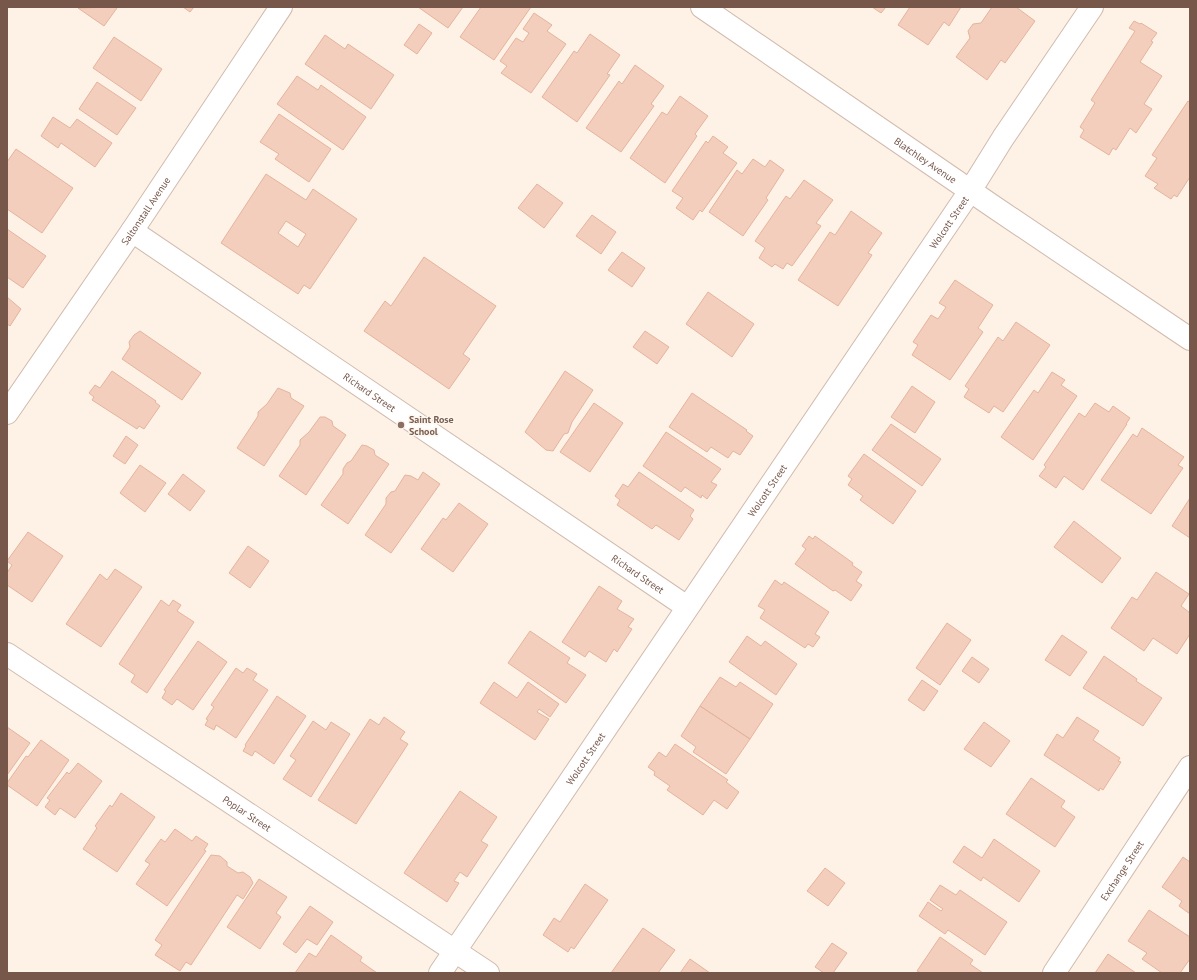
<svg xmlns="http://www.w3.org/2000/svg" width="1197" height="980" viewBox="0 0 1197 980" font-family="'PT Sans',sans-serif">
	<style>
		.building { fill: #f3cebc; stroke: #e6b39c; fill-rule: evenodd }
		.lines { fill: none; stroke-linecap: round; stroke-linejoin: round }
		.street-casing { stroke: #d1bbae; stroke-width: 24 }
		.street { stroke: #fff; stroke-width: 22 }
		.education-dot { fill: #8d6e63; stroke: #fff6ec; stroke-width: 1.5 }
		.labels { text-anchor: middle; dominant-baseline: central; stroke-width: 3; stroke-linejoin: round; paint-order: stroke }
		.street-label { font-size: 10px; fill: #76574a; stroke: #fff6ec }
		.education-label { font-size: 10px; font-weight: bold; fill: #785e54; stroke: #fff6ec; text-anchor: start }
	</style>
	<rect width="100%" height="100%" fill="#fdf2e5"/>
	<!-- building -->
	<path class="building" d="M115,7L117,8L104,26L78,8Z
		M183,7H194L190,12Z
		M418,7H463L448,28Z
		M481,7H531L494,60L460,37Z
		M872,7H886L881,13Z
		M910,7H961L949,26L944,22L928,45L898,25Z
		M992,7H1016L1035,21L1005,63L1001,60L987,80L956,57L970,38L968,31L973,24L981,23Z
		M534,13L552,25L547,31L566,44L531,93L501,73L507,66L500,61L516,38L523,42L529,33L523,29Z
		M1134,21L1140,24L1141,23L1157,33L1151,41L1153,42L1140,62L1162,76L1144,104L1152,109L1136,133L1130,128L1116,150L1113,148L1109,155L1080,137L1084,130L1080,127L1095,103L1091,100L1135,31L1129,28Z
		M419,24L432,33L417,54L404,45Z
		M590,34L620,55L607,74L610,75L577,122L542,97L574,51L577,53Z
		M325,35L345,49L348,44L394,75L371,109L305,64Z
		M114,37L162,69L141,101L93,68Z
		M635,65L664,86L651,104L654,106L621,152L586,128L619,81L622,84Z
		M297,76L318,90L321,85L366,117L343,150L277,104Z
		M97,82L136,108L117,135L79,109Z
		M680,96L708,116L695,134L697,136L665,183L630,158L662,112L667,115Z
		M1188,101L1190,102V177L1177,197L1174,195L1171,199L1154,188L1158,184L1145,176L1157,158L1152,155Z
		M279,114L331,149L309,182L275,159L279,154L260,142Z
		M53,117L70,128L77,119L112,143L95,167L61,143L58,148L41,136Z
		M713,136L728,147L723,153L737,163L702,212L700,210L693,220L676,208L683,198L672,191L706,141L708,143Z
		M16,149L73,188L42,233L7,209V162Z
		M753,159L765,167L770,160L784,170L766,198L768,200L743,236L709,212L737,170L742,174Z
		M266,174L306,200L313,189L357,219L310,289L304,285L298,294L221,243ZM286,221L306,234L298,247L278,233Z
		M804,180L833,200L816,223L821,226L792,266L787,263L783,269L775,264L772,267L759,258L765,248L755,241L786,196L790,199Z
		M537,184L563,203L544,228L518,208Z
		M851,211L882,233L868,253L872,255L838,306L798,280L830,232L835,235Z
		M592,215L616,232L601,254L576,236Z
		M7,229L46,256L23,288L7,277Z
		M622,252L645,268L632,287L608,270Z
		M424,257L496,306L463,354L470,359L449,389L364,331L385,301L391,306Z
		M955,280L993,305L978,328L983,332L950,380L912,355L918,345L913,342L931,315L938,319L946,307L939,303Z
		M708,292L754,324L732,357L686,324Z
		M7,297L21,309L10,326L7,324Z
		M1016,322L1050,345L1003,412L994,406L989,413L964,397L969,389L965,386L998,337L1003,341Z
		M140,331L201,373L182,400L122,359L130,347L129,342L134,335Z
		M645,331L669,347L657,364L633,347Z
		M112,371L156,401L155,402L160,406L144,429L139,426L137,429L92,400L94,397L89,393L95,385L100,388Z
		M565,371L593,390L572,422L568,433L564,434L553,451L546,450L525,432Z
		M1052,372L1065,380L1061,385L1077,396L1033,460L1001,437L1034,390L1038,393Z
		M912,386L935,402L915,433L891,417Z
		M278,388L290,393L291,398L304,406L264,466L237,448L258,416V412L267,404Z
		M692,393L747,430L746,431L753,436L740,455L733,451L728,458L711,447L707,452L669,427Z
		M594,403L623,423L590,472L560,452Z
		M1095,403L1109,412L1113,406L1130,418L1126,424H1127L1083,490L1064,476L1056,488L1039,476L1046,467L1044,465L1079,413L1085,417Z
		M320,417H325L332,421L333,426L346,435L306,495L279,476L300,445V440L309,432Z
		M891,424L941,459L922,486L872,450Z
		M1142,428L1184,457L1178,465L1183,468L1151,514L1101,480L1133,434L1137,437Z
		M666,432L721,469L711,482L717,485L707,499L702,495L701,498L685,487L681,492L643,466Z
		M126,436L138,445L125,464L113,456Z
		M362,445L367,446L374,450L375,455L389,464L348,524L321,505L343,474V469L347,463L351,461Z
		M864,454L916,491L893,524L860,500L863,496L848,485L852,479L848,476Z
		M140,465L166,483L145,512L120,493Z
		M423,472L440,484L391,553L365,535L386,504V498L391,492L395,491L405,475L411,476L418,480Z
		M639,472L694,510L690,516L693,519L679,540L656,525L652,529L617,505L620,500L615,496L623,484L628,487Z
		M183,474L205,491L190,511L168,494Z
		M1190,498V538L1172,526Z
		M459,503L488,524L453,572L421,549L443,518L446,520Z
		M1074,521L1121,558L1102,583L1054,547Z
		M28,532L63,556L32,602L7,585V573L12,565L7,561Z
		M809,536L813,539L815,536L853,563L852,565L862,572L856,581L862,585L851,601L835,590L833,591L795,564L806,549L802,546Z
		M248,546L269,561L250,588L229,573Z
		M115,569L142,587L101,647L66,624L100,574L107,580Z
		M1156,572L1189,594L1181,606L1190,613V634L1177,654L1153,638L1144,651L1111,628L1132,597L1137,600Z
		M775,580L782,585L784,582L829,612L815,634L820,637L813,647L808,644L805,648L760,618L765,610L758,606Z
		M599,586L622,601L617,609L634,619L628,627L632,629L617,652L614,649L606,662L589,651L585,657L562,642Z
		M161,600L169,606L173,600L181,605L177,611L194,622L147,693L131,682L135,675L119,664Z
		M947,623L971,640L940,685L916,668Z
		M530,631L570,658L567,663L586,675L566,703L508,663Z
		M1062,635L1087,652L1070,676L1045,660Z
		M747,636L761,646L765,641L797,664L776,695L729,662Z
		M198,641L227,662L193,710L177,699L172,705L162,698L166,691L164,690Z
		M1104,656L1137,679L1136,681L1162,698L1143,726L1083,688Z
		M972,657L989,669L979,683L962,671Z
		M236,668L243,673L247,668L257,674L253,680L268,690L236,738L216,725L214,730L205,725L208,720L206,719L214,707L211,705Z
		M720,677L736,687L740,682L773,704L750,739L700,706Z
		M922,680L938,691L924,711L908,700Z
		M494,682L517,698L528,682L559,704L550,717L539,709L537,712L549,719L535,740L480,703Z
		M277,696L306,716L274,764L255,751L252,756L243,751L246,746L245,745Z
		M700,706L750,739L726,774L693,752L696,747L681,736Z
		M384,717L405,732L400,739L408,744L356,824L318,800L370,719L379,725Z
		M1077,717L1099,731L1093,740L1120,758L1118,761L1121,762L1103,790L1100,788L1099,791L1044,755L1057,734L1063,738Z
		M313,721L326,730L331,722L350,734L311,797L283,779L296,760L290,756Z
		M984,722L1010,741L991,767L964,749Z
		M7,727L30,743L7,775Z
		M41,740L69,760L37,806L7,785V783L26,756L28,757Z
		M675,744L728,780L726,782L739,792L727,809L714,800L703,815L667,790L670,786L654,775L655,772L648,767L659,752L666,757Z
		M78,763L102,781L75,818L60,808L55,815L45,807L50,800L47,798L67,772L69,774Z
		M1031,778L1065,801L1061,807L1075,817L1055,847L1006,814Z
		M460,791L497,817L481,841L488,845L467,877L460,872L454,881L459,883L447,902L404,873Z
		M121,793L155,817L117,872L83,849L97,828L95,826L110,805L112,807Z
		M175,829L192,841L196,836L208,844L204,850L206,851L167,906L136,884L150,864L145,861L161,839L165,842Z
		M994,839L1040,871L1019,902L983,877L981,881L953,862L964,846L982,858Z
		M211,855L220,856L227,862V866L238,873L243,872L250,877L253,883L243,899L237,895L191,965L186,962L180,971L155,955L162,945L155,940Z
		M1183,857L1190,862V914L1179,906L1182,901L1162,887Z
		M825,868L845,883L828,906L807,891Z
		M259,879L287,897L276,913L281,917L260,949L227,927Z
		M585,884L608,900L574,949L571,947L568,952L543,935L554,918L560,922Z
		M940,885L956,895L960,890L1007,922L985,955L948,930L945,934L919,916L928,902L941,911L943,909L930,900Z
		M310,906L333,922L317,945L307,939L296,953L283,944Z
		M1149,910L1190,937V959L1180,973H1162L1142,959L1147,953L1128,941Z
		M643,928L675,950L658,973H611Z
		M331,935L362,957L360,961L377,973H295L309,953L316,957Z
		M940,937L973,960L970,964L983,973H921L917,971Z
		M832,943L847,953L833,973H824L815,967Z
		M1108,954L1136,973H1095Z
		M690,959L710,973H680Z"/>
	<g class="lines">
		<!-- street casing -->
		<g class="street-casing">
			<g id="street">
				<path id="s1" d="M702,7L994,207L1190,339"/>
				<path id="s2" d="M132,231L687,607"/>
				<path id="s3" d="M7,413L132,231L281,7"/>
				<path id="s4" d="M7,654L488,973"/>
				<path id="s5" d="M440,973L970,191L1003,138L1092,7"/>
				<path id="s6" d="M1054,973L1190,767"/>
			</g>
		</g>
		<!-- street -->
		<use href="#street" class="street"/>
	</g>
	<!-- markers -->
	<circle class="education-dot" cx="401" cy="425" r="4"/>
	<g class="labels">
		<!-- street labels -->
		<g class="street-label">
			<text stroke="none"><textPath href="#s1" startOffset="271">Blatchley Avenue</textPath></text>
			<text stroke="none"><textPath href="#s3" startOffset="245">Saltonstall Avenue</textPath></text>
			<text stroke="none"><textPath href="#s5" startOffset="907">Wolcott Street</textPath></text>
			<text stroke="none"><textPath href="#s2" startOffset="287">Richard Street</textPath></text>
			<text stroke="none"><textPath href="#s5" startOffset="583">Wolcott Street</textPath></text>
			<text stroke="none"><textPath href="#s2" startOffset="611">Richard Street</textPath></text>
			<text stroke="none"><textPath href="#s5" startOffset="259">Wolcott Street</textPath></text>
			<text stroke="none"><textPath href="#s4" startOffset="288">Poplar Street</textPath></text>
			<text stroke="none"><textPath href="#s6" startOffset="123">Exchange Street</textPath></text>
		</g>
		<!-- education labels -->
		<g class="education-label">
			<text x="409" y="419">Saint Rose<tspan x="409" dy="12">School</tspan></text>
		</g>
	</g>
	<!-- border -->
	<rect width="1197" height="980" fill="none" stroke="#76574a" stroke-width="16"/>
</svg>
